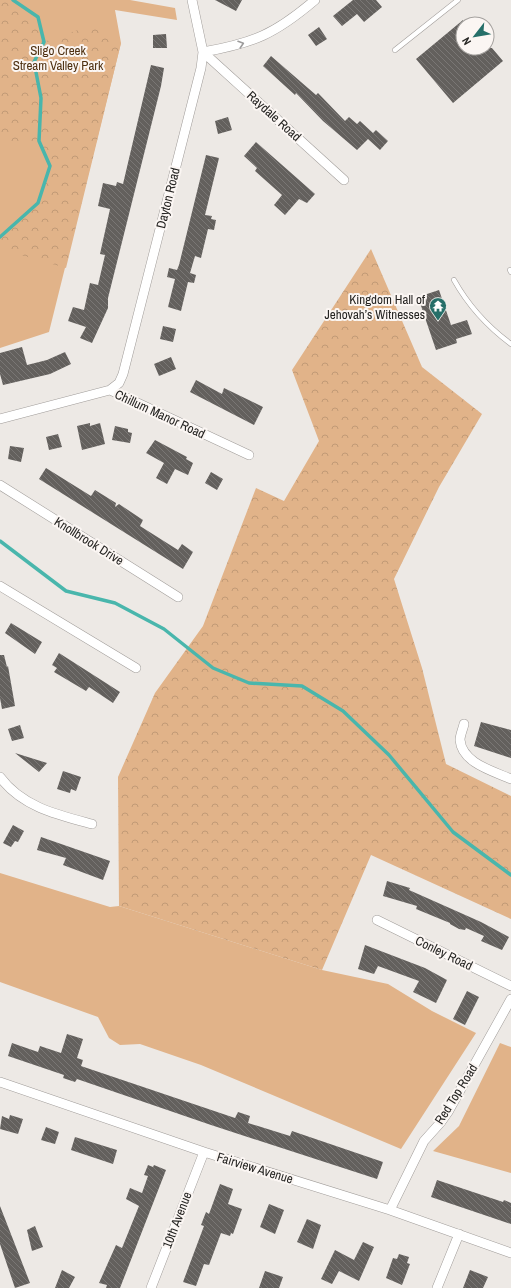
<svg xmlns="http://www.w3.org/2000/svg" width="511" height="1288" viewBox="0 0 511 1288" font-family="'Archivo Narrow',sans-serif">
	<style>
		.green { fill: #e1b389 }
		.forest { fill: url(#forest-crowns) }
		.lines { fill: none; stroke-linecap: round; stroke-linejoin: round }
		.stream { stroke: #49b6ac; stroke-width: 3.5 }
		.building { fill: url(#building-back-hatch) }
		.lane-casing { stroke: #a09c99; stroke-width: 5.5 }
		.street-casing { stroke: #a09c99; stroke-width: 10 }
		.lane { stroke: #fff; stroke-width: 4.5 }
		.street { stroke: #fff; stroke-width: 9 }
		.oneway { stroke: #9d9c9c }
		.labels { text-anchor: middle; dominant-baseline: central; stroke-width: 4; stroke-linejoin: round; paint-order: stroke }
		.park-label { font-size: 13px; fill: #4e3011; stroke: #fbf6f3 }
		.street-label { font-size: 13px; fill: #252422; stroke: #fbf6f3 }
		.poi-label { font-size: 13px; fill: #252422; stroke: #fbf6f3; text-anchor: end }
	</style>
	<defs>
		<pattern id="forest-crowns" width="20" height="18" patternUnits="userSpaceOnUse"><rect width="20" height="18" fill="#e1b389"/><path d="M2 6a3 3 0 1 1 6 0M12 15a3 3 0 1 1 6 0" fill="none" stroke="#c19a76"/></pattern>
		<pattern id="building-back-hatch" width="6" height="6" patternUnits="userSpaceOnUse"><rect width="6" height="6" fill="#63605d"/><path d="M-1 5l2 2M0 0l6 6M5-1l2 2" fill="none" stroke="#7a7775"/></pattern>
	</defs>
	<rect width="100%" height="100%" fill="#ede9e5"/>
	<!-- green -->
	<path class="green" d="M0,0H130L175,8L177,20L115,10L121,43L49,332L0,348Z
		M0,873L110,907L119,906L322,970L388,984L432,1011L476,1033L401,1149L201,1065L140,1044L120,1045L109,1038L98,1017L0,982Z
		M500,1043L511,1047V1173L433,1151L459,1126Z"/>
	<!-- forest -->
	<path class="forest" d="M0,0H13L38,17L44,42L92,25L121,43L66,268L0,249V237L38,203L50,166L38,141L0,142Z
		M371,249L422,367L482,414L439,487L394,579L422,668L446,764L511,796V919L371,855L322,970L119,906L118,777L155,693L203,626L256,488L284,501L319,441L292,370Z"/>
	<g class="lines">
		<!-- stream -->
		<path class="stream" d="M0,237L38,203L50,166L39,141L41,98L34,62L44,42L38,17L13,0
			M0,541L66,591L115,603L164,629L213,668L249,683L302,686L343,711L389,755L453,832L511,875"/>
	</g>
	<!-- building -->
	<path class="building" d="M215,0H242L236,11Z
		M353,0H376L382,7L364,22L357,14L342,26L333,16Z
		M463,20V48H492L503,61L453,103L416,59Z
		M319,27L327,39L316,46L308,35Z
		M166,34L167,48H153V35Z
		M271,56L316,95L318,93L345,121L349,117L357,124L360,121L373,133L376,130L388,141L380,150L368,139L357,150L323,121L296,93L295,95L263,66Z
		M151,65L164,68L161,86L108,298V308L92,343L80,338L86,327L68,321L73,307L84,310L90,283L98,285L105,255L100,254L110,209L98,206L103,183L116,186L117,182L123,184Z
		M228,117L232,130L218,134L215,121Z
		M256,142L315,194L307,203L299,199L285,215L274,205L282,195L255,171L257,168L244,156Z
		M206,155L219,158L205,215L212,216L211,219L216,220L214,230L208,229L201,258L195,256L190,273L196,275L194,283L188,282L181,311L168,307L175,279L167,277L169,268L177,270L179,265Z
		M439,290L451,325L467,320L472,334L456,339L457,343L436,350L418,297Z
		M163,326L176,329L173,342L160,339Z
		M22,347L27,365L47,360L65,352L71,364L50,374L3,385L0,374V353Z
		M171,357L176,369L159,376L154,364Z
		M196,380L222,394L224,388L263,407L254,425L190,392Z
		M90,423V426L100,423L105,444L82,450L77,426Z
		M115,426L128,429V432L132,433L130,443L112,440Z
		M58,434L62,447L49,450L46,437Z
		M155,440L187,457L186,459L193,463L188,475L175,469L167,484L156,478L164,463L146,453Z
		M10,446L24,448L21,462L8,459Z
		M46,468L91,496L95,490L116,503L115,507L119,504L143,520L140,526L178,550L182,544L193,552L183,569L39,479Z
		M211,472L223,479L217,490L205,483Z
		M11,623L42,642L35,654L5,633Z
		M59,653L120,692L113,703L89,687L86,691L54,672L57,668L52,665Z
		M0,655H4L7,667L8,666L15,706L2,709L0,698Z
		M481,722L511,730V758L474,746Z
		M20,725L24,738L12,741L8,729Z
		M15,753L47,763L39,772Z
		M63,771L81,777L76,791L71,789L70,793L57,789Z
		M13,825L24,831L18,842L15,841L11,847L3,843Z
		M41,837L110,861L103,880L63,865L66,858L37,850Z
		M387,881L410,888L409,890L481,922L509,937L502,950L481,941L484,936L466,928L465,930L459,929L450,924V923L416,909L417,906L383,896Z
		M365,945L425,968L447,980L436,1003L413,992L419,981L378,966L374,974L358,969Z
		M467,991L479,997L465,1025L453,1019Z
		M67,1034L83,1039L77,1058L83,1060L81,1066L235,1118L238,1112L250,1116L248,1123L290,1136L292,1131L383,1162L377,1179L211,1125L77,1079L75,1082L63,1078L64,1075L8,1056L12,1043L38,1052L40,1046L61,1053Z
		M10,1115L23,1119L18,1134L0,1129L2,1116L9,1119Z
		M46,1127L59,1132L55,1144L41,1140Z
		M75,1137L117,1150L113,1164L71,1150Z
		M148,1165L153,1167L154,1165L166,1170L120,1288H106L107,1285L99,1283L116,1245L122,1248L139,1206L126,1199L130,1188L142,1193L148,1176L144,1175Z
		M437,1180L503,1202L504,1200L511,1203V1224L431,1197Z
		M220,1184L233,1189L228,1204L242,1209L233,1234L231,1233L230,1236L221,1233L209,1265L204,1264L196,1286L183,1282L204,1226L201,1225L206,1212L209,1214Z
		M269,1204L284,1210L275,1234L260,1227Z
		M0,1206L30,1283L15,1288L0,1244Z
		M307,1219L321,1225L313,1249L297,1242Z
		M35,1226L43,1247L32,1251L27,1230Z
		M363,1242L374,1247L359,1281L339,1271L332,1284L321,1279L335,1250L354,1260Z
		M399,1254L409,1257L407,1263L410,1264L402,1285L386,1278L393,1258L397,1259Z
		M62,1270L75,1277L69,1288H55Z
		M470,1270L488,1277L483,1288H463Z
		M265,1271L283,1277L279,1288H259Z"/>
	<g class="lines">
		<!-- lane casing -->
		<g class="lane-casing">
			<path id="lane" d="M395,50L458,0
				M510,270L511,272
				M454,280C468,305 488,327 511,344"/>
		</g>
		<!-- street casing -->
		<g class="street-casing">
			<path id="street" d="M203,52L344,180
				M203,52C254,43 275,34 315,0
				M110,390L119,383L123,374L201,68L203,52L192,0
				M0,419L110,390L249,455
				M0,485L178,597
				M0,586L136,668
				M464,724C463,729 460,735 460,740C462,763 493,771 511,779
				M0,777C22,807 58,815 92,824
				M377,920L511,986
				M0,1082L204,1152L390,1210L511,1253
				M390,1210L424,1141L441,1122L448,1112L511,999
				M151,1288L204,1152
				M437,1288L459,1234"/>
		</g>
		<!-- lane -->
		<use href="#lane" class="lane"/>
		<!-- street -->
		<use href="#street" class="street"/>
	</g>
	<!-- one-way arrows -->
	<defs><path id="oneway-chevron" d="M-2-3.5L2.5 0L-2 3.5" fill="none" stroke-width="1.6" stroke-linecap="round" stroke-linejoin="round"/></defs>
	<use class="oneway" href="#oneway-chevron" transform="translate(241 44) rotate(-18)"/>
	<!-- icons -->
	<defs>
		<g id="temple-pin" transform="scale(0.9)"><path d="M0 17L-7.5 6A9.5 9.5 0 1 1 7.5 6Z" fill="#266f69" stroke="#fbf6f3"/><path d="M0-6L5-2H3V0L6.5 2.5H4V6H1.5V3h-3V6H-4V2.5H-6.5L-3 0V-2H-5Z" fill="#fff"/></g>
	</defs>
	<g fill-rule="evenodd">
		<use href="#temple-pin" x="438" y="306"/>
	</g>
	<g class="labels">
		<!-- park labels -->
		<g class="park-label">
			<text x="58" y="50">Sligo Creek<tspan x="58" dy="15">Stream Valley Park</tspan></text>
		</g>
		<!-- street labels -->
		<g class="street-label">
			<text transform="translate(274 116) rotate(42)">Raydale Road</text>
			<text transform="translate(168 198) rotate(-76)">Dayton Road</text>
			<text transform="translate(160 414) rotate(25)">Chillum Manor Road</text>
			<text transform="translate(89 541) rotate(32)">Knollbrook Drive</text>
			<text transform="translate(444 953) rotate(26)">Conley Road</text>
			<text transform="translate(456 1094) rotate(-58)">Red Top Road</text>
			<text transform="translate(255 1168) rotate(17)">Fairview Avenue</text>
			<text transform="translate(177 1220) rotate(-69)">10th Avenue</text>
		</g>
		<!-- poi labels -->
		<g class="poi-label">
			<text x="425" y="299">Kingdom Hall of<tspan x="425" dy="15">Jehovah’s Witnesses</tspan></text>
		</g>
	</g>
	<!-- north arrow -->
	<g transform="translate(475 36) rotate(239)"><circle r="19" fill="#fbf6f3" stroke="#a5a29f"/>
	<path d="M0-3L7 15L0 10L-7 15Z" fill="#266f69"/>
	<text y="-6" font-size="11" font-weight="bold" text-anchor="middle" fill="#252422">N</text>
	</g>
</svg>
